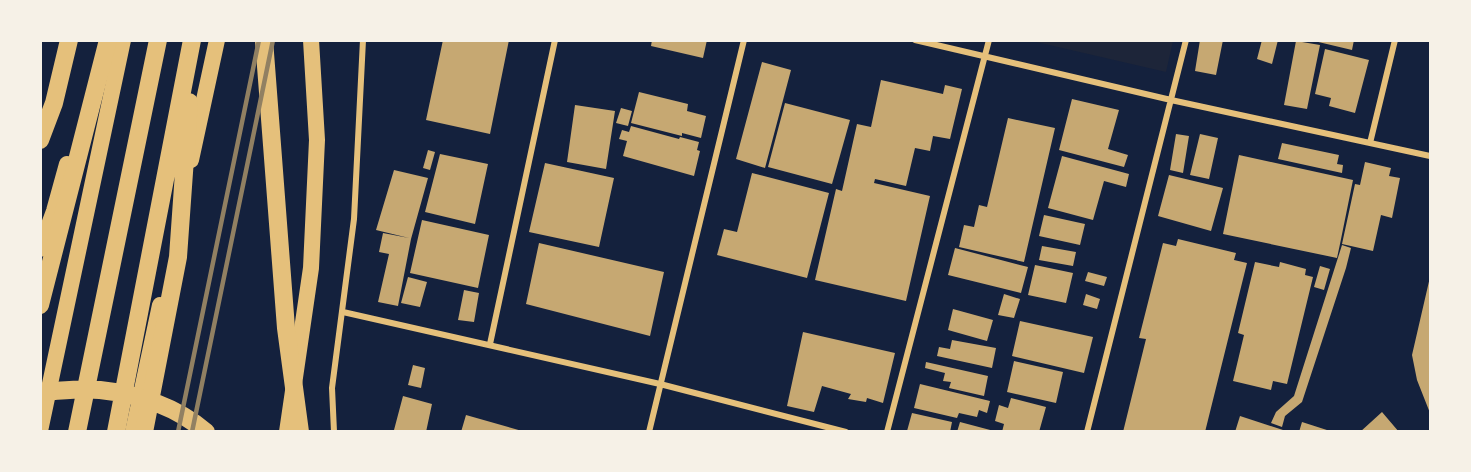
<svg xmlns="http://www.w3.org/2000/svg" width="1471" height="472" viewBox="0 0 1471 472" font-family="Rubik,sans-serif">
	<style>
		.green { fill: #1d2539 }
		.building { fill: #c6a872 }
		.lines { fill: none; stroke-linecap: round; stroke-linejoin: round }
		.minor { stroke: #e5c07b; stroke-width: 6 }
		.trunk { stroke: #e5c07b; stroke-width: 16 }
		.motorway { stroke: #e5c07b; stroke-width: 18 }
		.rail { stroke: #918062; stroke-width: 4.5 }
	</style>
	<rect width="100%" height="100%" fill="#14213d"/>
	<!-- green -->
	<path class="green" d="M1032,41H1173L1166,72Z"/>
	<!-- building -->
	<path class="building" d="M443,40H509L490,134L426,120Z
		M652,40H707L703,58L651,46Z
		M1200,40H1223L1216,75L1195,71Z
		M1262,40H1278L1272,64L1257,59Z
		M1310,40H1354L1352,50Z
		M1296,41L1320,45L1307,109L1284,105Z
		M1325,49L1369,60L1355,113L1329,106L1331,98L1315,94Z
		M762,62L791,70L765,168L736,159Z
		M881,80L943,94L945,85L962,89L950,139L933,136L930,151L915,148L906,186L875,179L874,183L930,196L906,301L815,280L836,189L842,191L857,124L871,127Z
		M639,92L688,104L687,111L706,116L701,138L682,133V136L631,123Z
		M1072,99L1119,110L1108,149L1128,155L1124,167L1059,150Z
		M785,103L850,120L832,184L768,167Z
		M575,105L615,111L606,169L567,162Z
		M621,108L632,111L628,126L616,123Z
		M1008,118L1055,128L1024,262L959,247L964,225L974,227L979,205L987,207Z
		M631,126L679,139L680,137L699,142L697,150L700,151L694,176L623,156L627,141L619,139L622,130L629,132Z
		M1176,134L1189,136L1183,173L1170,170Z
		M1200,134L1218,138L1209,179L1190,175Z
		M1282,143L1339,155L1337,164L1343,165L1342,173L1278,159Z
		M428,150L435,152L430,170L423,168Z
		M440,154L488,164L475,224L425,212Z
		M1239,155L1353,180L1340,244H1338H1340L1337,258L1223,234Z
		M1062,156L1129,174L1126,187L1104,181L1093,220L1048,208Z
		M1365,162L1391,168L1389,176L1400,178L1392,218L1381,215L1373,251L1342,244L1355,184L1360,185Z
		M545,163L614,178L599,247L529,232Z
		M394,170L428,178L411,239L398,306L378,302L389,254L379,252L383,233L409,238L376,230Z
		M752,173L829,193L807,278L717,255L724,229L737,232Z
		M1169,175L1223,188L1211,231L1158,216Z
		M1044,215L1085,224L1080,245L1039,236Z
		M422,220L489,235L478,288L410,273Z
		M1178,239L1236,253L1234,260L1247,263L1205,432H1123L1146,339L1139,338L1163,243L1176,246Z
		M539,243L664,272L650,336L526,304Z
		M1342,245L1351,248L1346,268L1302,402L1285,416L1282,427L1271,423L1276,412L1294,396Z
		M1042,246L1076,252L1073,266L1039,260Z
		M955,248L1028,267L1021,293L948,275Z
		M1255,262L1279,267L1280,262L1306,269L1305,275L1313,277L1287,384L1273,381L1271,390L1233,381L1244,335L1238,333Z
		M1035,265L1073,273L1066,303L1028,295Z
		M1320,266L1330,269L1324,290L1314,287Z
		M1088,272L1107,277L1104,286L1085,281Z
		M408,277L427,282L420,307L401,303Z
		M1430,277V413L1417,380L1412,355Z
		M464,290L479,293L474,322L458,320Z
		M1004,294L1020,299L1014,318L998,315Z
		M1086,294L1100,299L1097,309L1083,305Z
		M953,309L993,320L987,341L948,330Z
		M1020,321L1093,337L1084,373L1012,356Z
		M803,332L895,353L883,403L867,398L866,402L848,399L851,394L822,386L814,412L787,406Z
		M952,340L996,348L992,368L937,356L939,347L950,349Z
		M1014,361L1063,372L1056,403L1007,392Z
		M926,362L988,376L984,396L949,388L951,382L943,381L945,373L925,368Z
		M413,365L425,368L421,388L408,385Z
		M920,384L990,401L987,413L979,410L977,417L959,413L957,418L914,408Z
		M403,396L432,404L426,432L394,430Z
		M1011,398L1046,407L1039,432H1002L1004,424L995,421L999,405L1008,408Z
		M1382,412L1399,432H1360Z
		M912,413L952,422L950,432L907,431Z
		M466,415L522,431V432H461Z
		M1240,416L1283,430L1282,432H1235Z
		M960,422L994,431V432H957Z
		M1302,422L1330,431V432H1299Z"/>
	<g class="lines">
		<!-- minor -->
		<path class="minor" d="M915,40L1171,100L1430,156
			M1370,143L1395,40
			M343,312L660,384L846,432
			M490,344L555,40
			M334,432L332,388L354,219L363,40
			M649,432L744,40
			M887,432L989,40
			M1087,432L1186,40"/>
		<!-- trunk -->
		<path class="trunk" d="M191,160L217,40
			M40,249L54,211L67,164
			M40,431L123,40
			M133,432L160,305
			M287,432L311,268L317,140L311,40"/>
		<!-- motorway -->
		<path class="motorway" d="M264,40L286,328L300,432
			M40,140L54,103L69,40
			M40,305L108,40
			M40,392C60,391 81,388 100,390C138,394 177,407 206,432
			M77,432L158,40
			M116,432L192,40
			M144,432L178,257L189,102"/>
		<!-- rail -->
		<path class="rail" d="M178,432L259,40
			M192,432L273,40"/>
	</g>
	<!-- border -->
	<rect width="1471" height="472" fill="none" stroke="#f6f1e7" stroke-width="84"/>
</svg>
